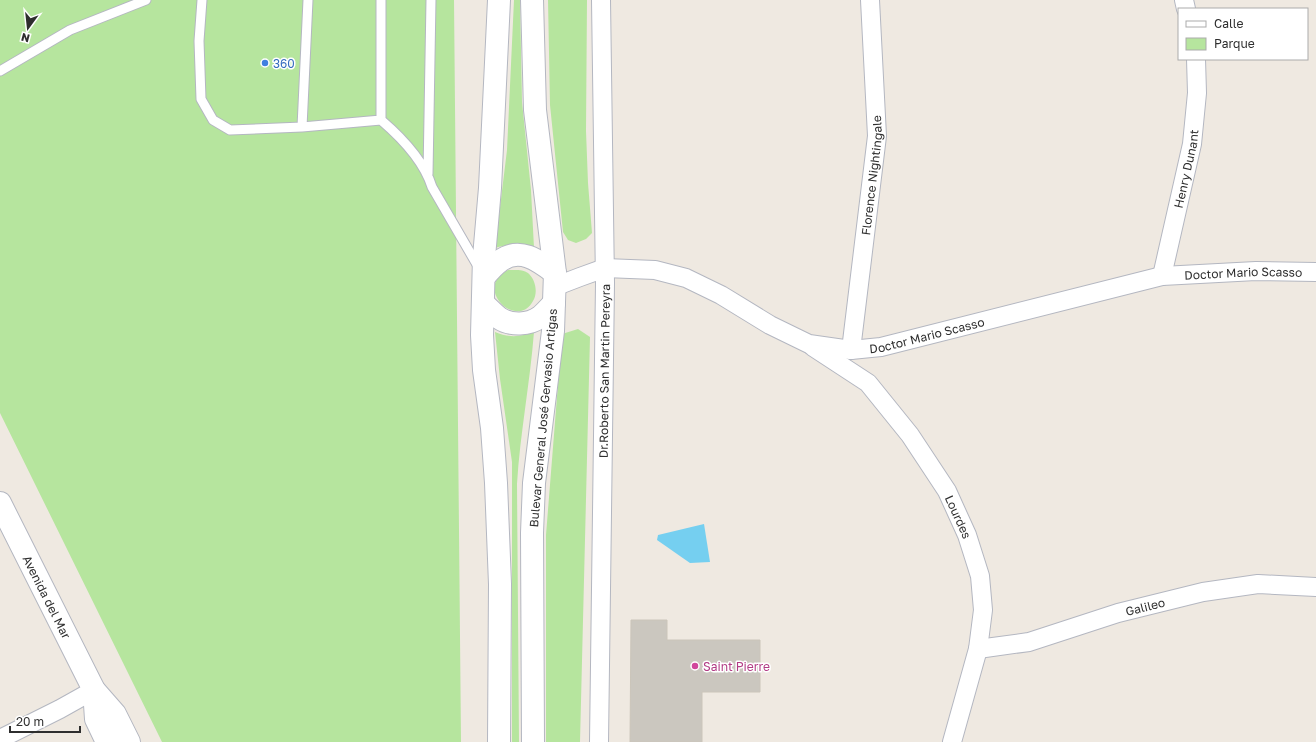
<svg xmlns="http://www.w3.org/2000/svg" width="1316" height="742" viewBox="0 0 1316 742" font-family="'Golos Text',sans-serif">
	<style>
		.green { fill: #b6e59e }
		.water { fill: #75cff0 }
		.building { fill: #cbc7bf; stroke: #cbc5ba }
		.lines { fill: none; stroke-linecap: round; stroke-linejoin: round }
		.lane-casing { stroke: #b4b7c1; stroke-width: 11 }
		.street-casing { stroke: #b4b7c1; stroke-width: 20 }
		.secondary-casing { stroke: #b4b7c1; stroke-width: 24 }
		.lane { stroke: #fff; stroke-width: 9 }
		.street { stroke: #fff; stroke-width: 18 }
		.secondary { stroke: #fff; stroke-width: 22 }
		.shop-dot { fill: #3f7fe0; stroke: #fff; stroke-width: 1.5 }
		.hotel-dot { fill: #d1479c; stroke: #fff; stroke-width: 1.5 }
		.labels { text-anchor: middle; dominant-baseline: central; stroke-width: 3; stroke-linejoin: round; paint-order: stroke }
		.shop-label { font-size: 12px; fill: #366cbe; stroke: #fff; text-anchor: start }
		.street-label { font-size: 12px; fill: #2e2e2e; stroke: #fff }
		.hotel-label { font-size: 12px; fill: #b23c85; stroke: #fff; text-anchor: start }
	</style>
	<rect width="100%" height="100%" fill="#efe9e1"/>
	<!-- green -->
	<path class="green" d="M0,0H454L461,742H162L0,413Z
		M514,0H520L522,102L531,190L534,248C518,245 511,243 495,248L507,150Z
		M548,0H587L586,131L588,183L592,233L586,239L576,243L568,240L563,232L550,105Z
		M508,270C514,270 523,269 528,273C536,280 538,293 533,301C517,331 472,288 508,270Z
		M578,329L590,337L580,742H546V535L562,334Z
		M495,332C509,338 520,337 534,332C530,383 520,434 517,484L519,742H512V462L500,379Z"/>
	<!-- water -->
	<path class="water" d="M704,524L710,562L690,563L657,540L658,535Z"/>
	<!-- building -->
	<path class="building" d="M631,620H667V640H760V692H702V742H630Z"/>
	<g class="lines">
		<!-- lane casing -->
		<g class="lane-casing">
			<path id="lane" d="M202,0L199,41L201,99L213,120L230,130L302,127L381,120C402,138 424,161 432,187L479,268
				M0,71L70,30L146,0
				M381,120V0
				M302,127L308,0
				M428,174L431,0"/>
		</g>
		<!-- street casing -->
		<g class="street-casing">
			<g id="street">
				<path d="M1184,0L1186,9"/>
				<path id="s1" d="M1162,276L1192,144L1197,93L1196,59"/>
				<path id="s2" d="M554,287L580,277L605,268L655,270L686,278L721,295L770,325L809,344L851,350L881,347L1162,276L1256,271L1316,272"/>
				<path id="s3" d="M813,347L868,383L910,435L947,491L967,535L980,576L983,610L978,649L952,742"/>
				<path id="s4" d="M851,350L877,136L870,0"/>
				<path id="s5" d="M978,649L1029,642L1118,613L1203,592L1258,584L1316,587"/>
				<path d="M0,739L60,709L94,690"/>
				<path id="s6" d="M599,742L605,283L601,0"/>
			</g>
		</g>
		<!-- secondary casing -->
		<g class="secondary-casing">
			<g id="secondary">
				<path d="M532,0L535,110L555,273L553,331L534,483L532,533L533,742"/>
				<path d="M484,277C489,271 494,265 500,261C520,246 539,261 555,273"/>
				<path d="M483,303C488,308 493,313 499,318C511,326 529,325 540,317C545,313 549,308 554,303"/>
				<path id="s7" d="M0,503L94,690L115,714L129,742"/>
				<path d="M94,690L96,719L107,742"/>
				<path d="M499,742L500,584L496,483L492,428L484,370L482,335L484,257L490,188L499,0"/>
			</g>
		</g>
		<!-- lane -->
		<use href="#lane" class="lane"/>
		<!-- street -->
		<use href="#street" class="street"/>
		<!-- secondary -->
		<use href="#secondary" class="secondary"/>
	</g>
	<!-- markers -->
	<circle class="shop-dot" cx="265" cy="63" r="4"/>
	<circle class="hotel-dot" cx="695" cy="666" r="4"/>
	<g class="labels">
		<!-- shop labels -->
		<g class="shop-label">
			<text x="273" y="63">360</text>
		</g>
		<!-- street labels -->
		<g class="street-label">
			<text stroke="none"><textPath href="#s1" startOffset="110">Henry Dunant</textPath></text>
			<text stroke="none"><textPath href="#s4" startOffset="176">Florence Nightingale</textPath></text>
			<text stroke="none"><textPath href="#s2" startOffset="720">Doctor Mario Scasso</textPath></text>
			<text stroke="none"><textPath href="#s2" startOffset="396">Doctor Mario Scasso</textPath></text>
			<text stroke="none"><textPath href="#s6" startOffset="371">Dr.Roberto San Martin Pereyra</textPath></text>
			<text transform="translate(543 418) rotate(-85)">Bulevar General José Gervasio Artigas</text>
			<text stroke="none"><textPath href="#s3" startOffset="228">Lourdes</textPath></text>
			<text stroke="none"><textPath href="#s7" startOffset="105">Avenida del Mar</textPath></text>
			<text stroke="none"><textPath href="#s5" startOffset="173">Galileo</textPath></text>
		</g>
		<!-- hotel labels -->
		<g class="hotel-label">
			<text x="703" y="666">Saint Pierre</text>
		</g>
	</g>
	<!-- legend -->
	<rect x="1178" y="8" width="130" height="52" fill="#ffffff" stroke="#ababab"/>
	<rect x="1186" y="21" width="20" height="6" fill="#ffffff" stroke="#ababab"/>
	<text x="1214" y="28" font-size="12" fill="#2e2e2e">Calle</text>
	<rect x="1186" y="38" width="20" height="12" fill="#b6e59e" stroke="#ababab"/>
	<text x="1214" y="48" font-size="12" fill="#2e2e2e">Parque</text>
	<!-- north arrow -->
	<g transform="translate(28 28) rotate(195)" stroke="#ffffff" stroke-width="3" paint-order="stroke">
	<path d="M0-3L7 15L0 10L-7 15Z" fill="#2e2e2e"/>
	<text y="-6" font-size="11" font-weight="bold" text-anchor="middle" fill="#2e2e2e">N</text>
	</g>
	<!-- scale -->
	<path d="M10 726v6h70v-6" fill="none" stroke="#2e2e2e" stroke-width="2"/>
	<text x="16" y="726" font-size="12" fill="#2e2e2e" stroke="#ffffff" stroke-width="3" paint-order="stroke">20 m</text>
</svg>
